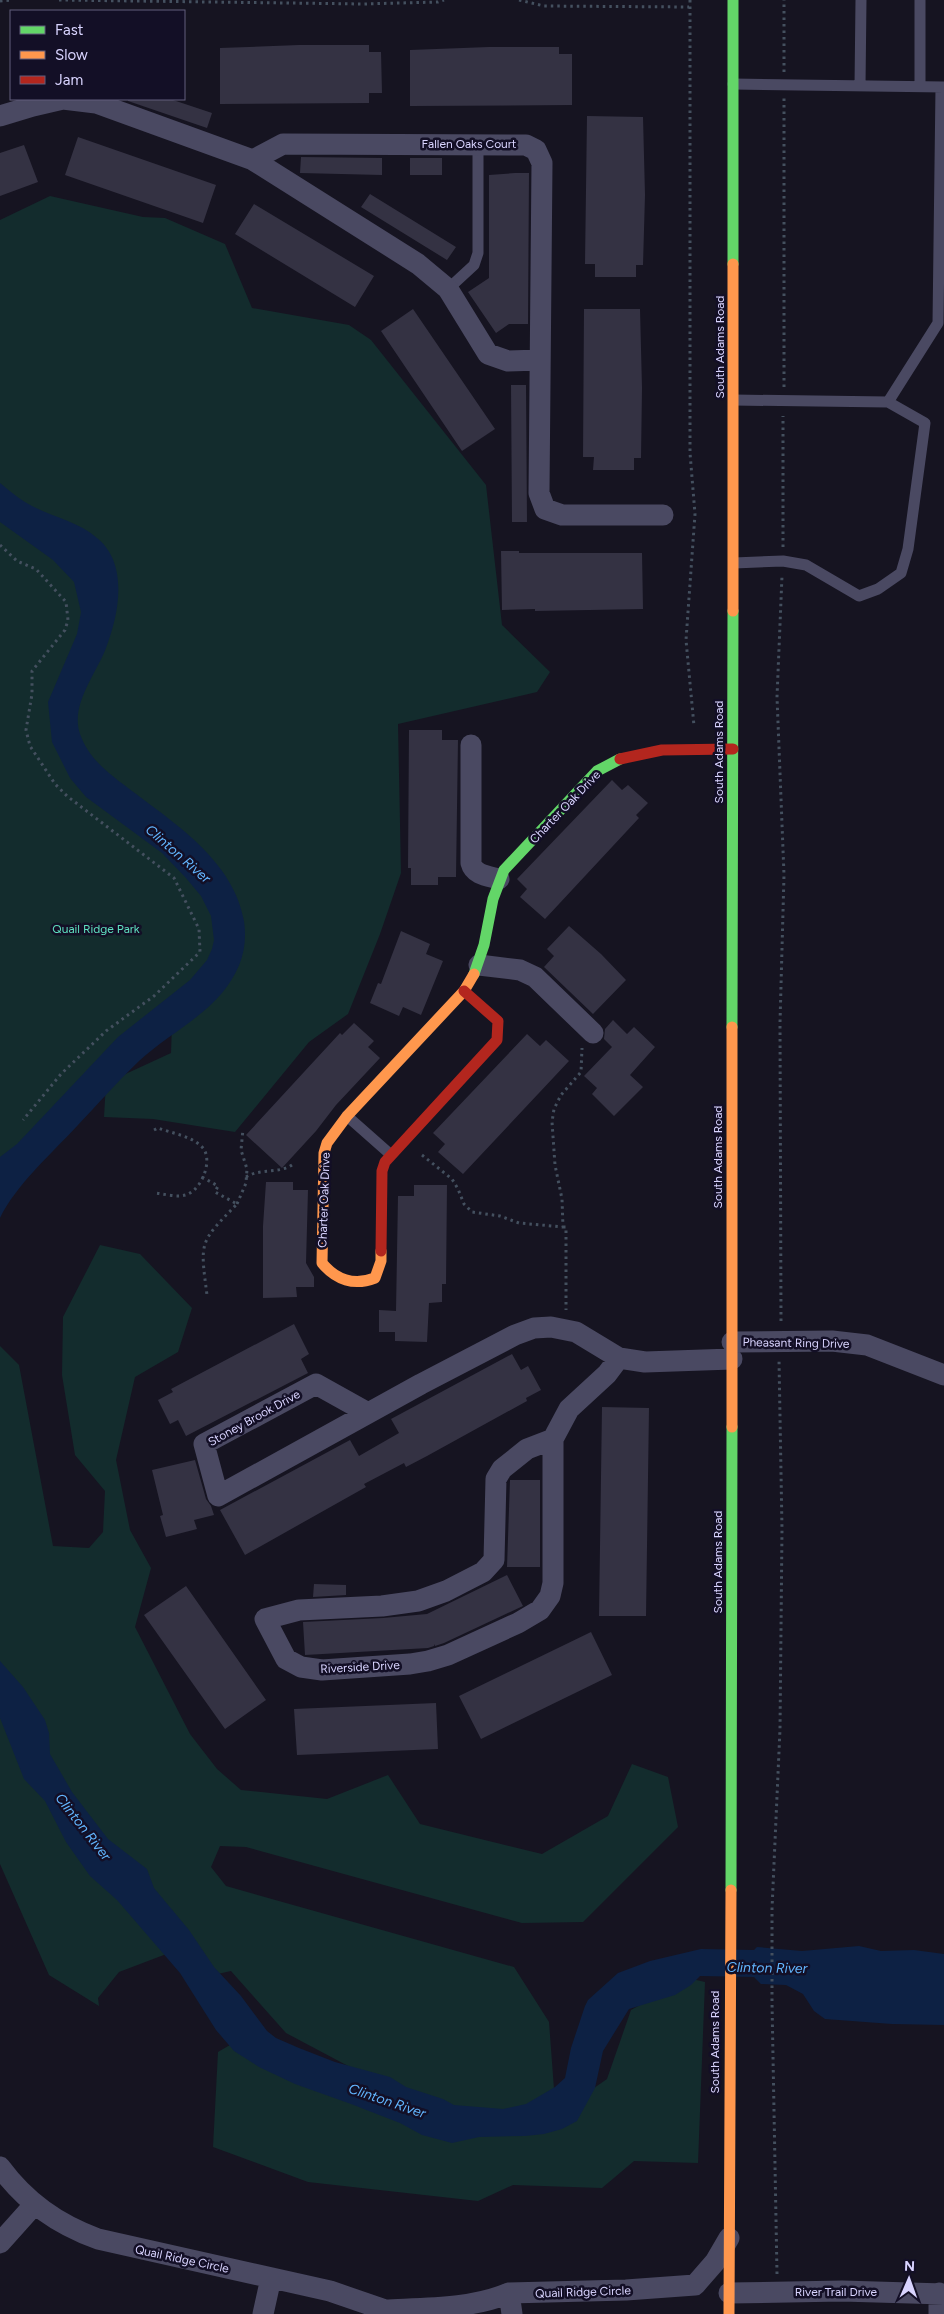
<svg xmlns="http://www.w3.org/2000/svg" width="944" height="2314" viewBox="0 0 944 2314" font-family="Figtree,sans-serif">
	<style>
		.green { fill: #132c2d }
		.water { fill: #0d2144 }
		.building { fill: #343243 }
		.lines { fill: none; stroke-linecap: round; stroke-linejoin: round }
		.path { stroke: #44505f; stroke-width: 3; stroke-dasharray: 2.5 4; stroke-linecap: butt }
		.lane { stroke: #4a4962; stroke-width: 11 }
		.street { stroke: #4a4962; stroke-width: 21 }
		.fast { stroke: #63d668; stroke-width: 11 }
		.slow { stroke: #ff974d; stroke-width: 11 }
		.jam { stroke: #b3261e; stroke-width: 11 }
		.labels { text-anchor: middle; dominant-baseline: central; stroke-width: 5; stroke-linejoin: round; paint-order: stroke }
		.street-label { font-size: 12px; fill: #d9d4ff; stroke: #130f26 }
		.park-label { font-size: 12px; fill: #5fe0c0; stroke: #130f26 }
		.water-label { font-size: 14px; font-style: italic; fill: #62b6ff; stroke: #130f26 }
	</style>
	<rect width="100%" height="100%" fill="#161421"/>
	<!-- green -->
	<path class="green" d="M50,196L143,217L165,218L225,244L252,308L349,325L371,340L486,485L502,625L550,672L537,692L398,724L401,873L380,934L348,1014L309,1042L235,1132L153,1119L104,1117L106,1083L171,1053L172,1024L0,1164V220Z
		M100,1245L140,1254L192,1308L178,1352L135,1377L116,1460L130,1530L151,1568L135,1627L190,1734L217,1769L241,1790L327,1799L388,1775L420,1824L542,1854L608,1816L632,1764L668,1777L678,1827L583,1922L522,1923L246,1847L220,1846L211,1867L226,1886L514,1967L549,2022L554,2089L574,2102L607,2079L631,2010L688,1978L705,1982L698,2163L634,2161L602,2188L513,2185L478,2201L308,2182L213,2147L218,2052L235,2042L343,2084L350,2067L286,2033L231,1971L204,1977L169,1953L119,1972L98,1998L99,2006L49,1975L0,1864V1346L19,1365L53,1546L89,1548L103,1532L105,1491L75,1455L62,1375L63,1317Z"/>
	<!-- water -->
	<path class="water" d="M0,483C10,491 20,500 32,506C53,517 79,522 97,538C129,564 119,614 106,648C96,674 70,705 80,734C89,760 111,775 132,791C176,824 234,862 244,921C248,949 240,971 222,993C199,1020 165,1037 139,1061C118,1081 98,1104 78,1125C54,1151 15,1186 0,1218V1157L17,1144L118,1037L190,980L207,960L212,949L214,940L211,916L201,896L186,878L162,853L86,797L70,778L52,742L48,702L77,634L81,612L74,582L53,560L0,522Z
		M0,1661L23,1687L45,1720L49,1733L50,1754L72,1792L108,1839L147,1869L154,1888L189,1930L214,1967L241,1996L267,2031L276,2038L299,2048L335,2062L390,2077L406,2087L443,2099L454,2105L503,2109L526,2104L555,2087L565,2078L571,2048L585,2006L588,2000L618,1973L650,1961L701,1949L754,1950L757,1947L802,1951L859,1946L881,1951L914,1950L944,1954V2025L892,2024L825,2019L814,2011L803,1994L786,1985L761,1984L754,1977L700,1976L691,1985L675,1995L629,2009L603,2051L595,2088L577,2121L562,2129L544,2134L525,2136L479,2137L452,2143L422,2135L400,2123L351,2104L295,2084L259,2067L234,2051L216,2030L180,1973L117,1900L90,1876L66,1842L45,1801L24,1779L0,1718Z"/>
	<!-- building -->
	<path class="building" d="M299,45H369V52H381L382,93H369V103L220,104V48Z
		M489,47H559V54H572V105L410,106V50Z
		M128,99H170L212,113L207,128L128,101Z
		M587,116L643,117L645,195L643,265H636V277H595V264H585Z
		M78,137L216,185L203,223L65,175Z
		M24,145L38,182L0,196V153Z
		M301,157L382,158V175L300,173Z
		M410,158H442V175H410Z
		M515,173H529L528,324H509L496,333L468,292L489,278V175Z
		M370,194L456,247L447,260L361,207Z
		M254,204L374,276L355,307L235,234Z
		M413,309L495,429L462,451L381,331Z
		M584,309H640L642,388L641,458H634V470H593L594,457H583Z
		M511,385H526L527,522H512Z
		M501,551H519V553H642L643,609L535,611V609L502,610Z
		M409,730H442V740H458L456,877H438V885H411V868H408Z
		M612,780L622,790L628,785L648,803L636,815L639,818L545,919L520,897L527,889L517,879Z
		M569,926L601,954L626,980L593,1014L544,967L554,956L547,949Z
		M401,931L430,944L426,954L443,961L421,1015L403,1007L399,1016L370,1003L378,983L381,984Z
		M613,1020L627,1034L634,1027L655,1047L630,1075L643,1087L614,1116L592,1094L597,1088L584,1076L612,1047L604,1039L605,1029Z
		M354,1023L374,1041L368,1047L380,1058L336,1105L316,1131L282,1168L246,1135L316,1059L340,1033L342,1035Z
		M527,1034L540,1046L546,1040L569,1061L463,1174L438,1152L445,1144L433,1133Z
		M266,1182H293V1190H308L306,1263L314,1277V1287H296L297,1297L263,1298V1226Z
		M414,1185H447L446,1284H442V1302L429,1303L427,1342L395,1341V1332H379V1310L396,1311L398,1196H414Z
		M294,1324L309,1354L301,1359L308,1373L186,1436L178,1420L170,1424L158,1400L173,1392L171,1389Z
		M512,1354L521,1370L528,1366L541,1390L526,1398L527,1401L427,1456L406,1467L404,1463L364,1484L366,1487L245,1555L220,1510L350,1440L359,1456L399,1433L391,1419Z
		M602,1407L649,1408L646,1616H599Z
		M195,1460L206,1499L211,1506L214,1515L194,1520L197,1529L166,1537L160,1516L163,1515L152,1470Z
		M510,1480H540V1567H507Z
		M507,1575L523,1606L444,1643L435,1646L434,1644V1646L428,1648L305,1655L303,1622L383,1618L427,1614Z
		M314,1584L346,1585V1595L313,1597Z
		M186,1586L266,1700L225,1729L144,1615Z
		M591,1632L612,1675L481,1739L459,1696Z
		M436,1703L438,1749L297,1755L294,1709Z"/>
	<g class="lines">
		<!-- path -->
		<path class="path" d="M59,0L363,4L438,2L444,0
			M519,0L544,6L689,7
			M690,0V453L695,514L686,640L694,726
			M0,1L13,0
			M784,72V0
			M784,387V98
			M0,545L17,561L36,569L66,602L68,620L65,630L32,671V694L26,730L30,746L55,784L67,796L174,878L199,929L200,952L154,996L106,1031L61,1074L23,1120
			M783,547V416
			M154,1130L158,1128C171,1133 191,1136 201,1146C214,1157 203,1186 190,1193C180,1199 166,1194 155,1193
			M422,1155L452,1179L458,1189L464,1204L472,1212L500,1216L519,1223L563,1227L562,1199L555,1165L552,1122L554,1109L561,1095L581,1072L582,1048
			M202,1177L218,1186L215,1192L237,1204C199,1243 200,1241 207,1295
			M246,1177C261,1168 278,1174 292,1165
			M237,1204L246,1183L247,1169L241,1150L243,1129
			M563,1227H566V1310
			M781,1321L780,1023L784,875L777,697L782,576
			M777,2274L772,2002V1909L780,1729L782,1529L779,1360"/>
		<!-- lane -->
		<path class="lane" d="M920,0V86
			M733,84L944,87
			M860,86L861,0
			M448,289L474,265L478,253V144
			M734,400L888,402L938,323L941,87
			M734,563L783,561L806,565L859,596L878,589L901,573L908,549L925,423L888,402
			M347,1116L390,1154"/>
		<!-- street -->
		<path class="street" d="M0,116L33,106L63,99L96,103L253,160L418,264L448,289L488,354L508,361L540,360
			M253,160L283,144L526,145L536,150L542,163L539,493L545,509L562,515H663
			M471,745V863C474,875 488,876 499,879
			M479,965L520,970L535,977L593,1033
			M732,1342L832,1341L867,1345L944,1375
			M368,1413L316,1384L204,1444L218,1496L421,1384L515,1335L534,1328L551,1327L576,1332L619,1358L645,1362L732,1359
			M553,1439V1583L550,1596L540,1610L518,1623L448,1655L428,1661L410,1664L322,1670L301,1667L286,1659L265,1619L299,1610L382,1606L418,1601L446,1591L483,1572L494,1560L496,1479L502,1469L527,1449L553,1439L569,1409L607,1374L619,1358
			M0,2167C26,2202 57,2224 98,2239L330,2291L385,2310
			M0,2243L34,2205
			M509,2293L512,2314
			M729,2293L842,2291L944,2294
			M263,2314L271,2278
			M393,2314L385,2310C426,2308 471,2309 509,2293L626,2290L695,2285L715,2262L729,2238
			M939,2314V2293"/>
		<!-- fast -->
		<path class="fast" d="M733,264V0
			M474,974L484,945L493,899L504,870L597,771L620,759
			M732,1027L733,611
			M731,1890L732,1427"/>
		<!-- slow -->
		<path class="slow" d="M733,611V264
			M381,1251V1261L375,1278C354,1286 336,1280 322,1263L324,1153L327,1143L347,1116L464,991L474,974
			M732,1427V1027
			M729,2314L731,1890"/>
		<!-- jam -->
		<path class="jam" d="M620,759L662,750L733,749
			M381,1251L382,1171L385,1162L497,1040L498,1021L464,991"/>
	</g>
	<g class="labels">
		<!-- street labels -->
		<g class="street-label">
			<text x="469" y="144">Fallen Oaks Court</text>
			<text transform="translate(720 347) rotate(-90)">South Adams Road</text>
			<text transform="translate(719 752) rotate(-90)">South Adams Road</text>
			<text transform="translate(565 807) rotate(-46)">Charter Oak Drive</text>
			<text transform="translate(718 1157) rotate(-90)">South Adams Road</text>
			<text transform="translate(324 1200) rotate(-88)">Charter Oak Drive</text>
			<text transform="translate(796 1343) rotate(1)">Pheasant Ring Drive</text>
			<text transform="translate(254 1418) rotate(-29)">Stoney Brook Drive</text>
			<text transform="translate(718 1562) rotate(-90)">South Adams Road</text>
			<text transform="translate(360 1667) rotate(-3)">Riverside Drive</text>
			<text transform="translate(715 2042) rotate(-90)">South Adams Road</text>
			<text transform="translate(182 2259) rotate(12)">Quail Ridge Circle</text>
			<text transform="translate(583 2292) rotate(-2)">Quail Ridge Circle</text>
			<text x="836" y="2292">River Trail Drive</text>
		</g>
		<!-- park labels -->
		<g class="park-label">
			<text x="96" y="929">Quail Ridge Park</text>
		</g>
		<!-- water labels -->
		<g class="water-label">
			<text transform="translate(178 854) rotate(41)">Clinton River</text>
			<text transform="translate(83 1827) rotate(52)">Clinton River</text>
			<text transform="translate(767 1968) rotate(1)">Clinton River</text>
			<text transform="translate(387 2101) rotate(19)">Clinton River</text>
		</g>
	</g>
	<!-- legend -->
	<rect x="10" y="10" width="175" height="90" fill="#130f26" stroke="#625e7d"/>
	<rect x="20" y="26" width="25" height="8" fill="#63d668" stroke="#625e7d"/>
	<text x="55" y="35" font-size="15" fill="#d9d4ff">Fast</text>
	<rect x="20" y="51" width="25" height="8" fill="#ff974d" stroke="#625e7d"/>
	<text x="55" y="60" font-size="15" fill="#d9d4ff">Slow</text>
	<rect x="20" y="76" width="25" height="8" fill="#b3261e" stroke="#625e7d"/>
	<text x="55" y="85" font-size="15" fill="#d9d4ff">Jam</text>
	<!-- north arrow -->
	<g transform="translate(909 2279) rotate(2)" stroke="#130f26" stroke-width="4" paint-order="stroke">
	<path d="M0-4L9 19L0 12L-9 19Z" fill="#d9d4ff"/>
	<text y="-8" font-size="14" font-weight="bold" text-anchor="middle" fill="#d9d4ff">N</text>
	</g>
</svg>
